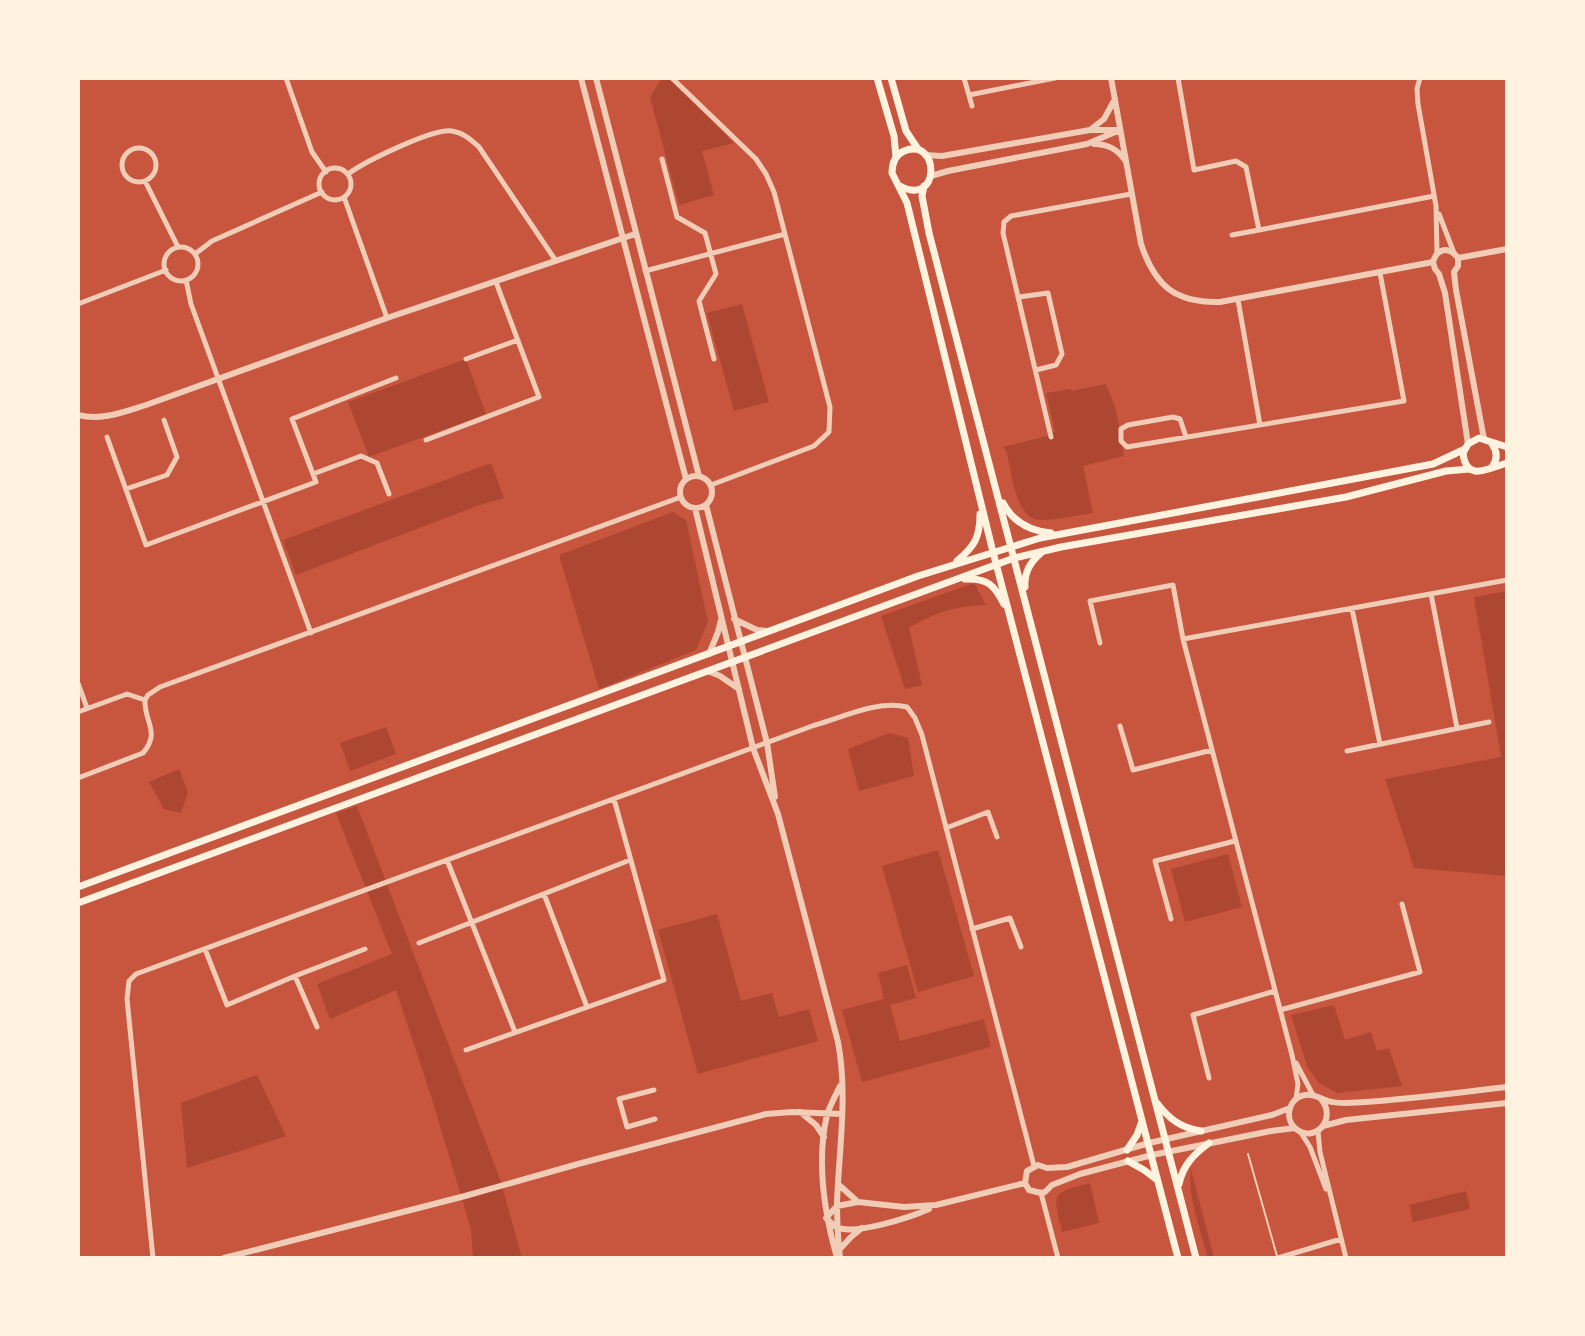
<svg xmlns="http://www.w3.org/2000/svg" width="1585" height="1336" viewBox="0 0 1585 1336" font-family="'Sofia Sans Condensed',sans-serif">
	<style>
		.green { fill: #ae4732 }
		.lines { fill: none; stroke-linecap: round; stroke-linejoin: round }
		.service { stroke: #f1ccb7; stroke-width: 2 }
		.minor { stroke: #f1ccb7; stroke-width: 5 }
		.tertiary { stroke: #f1ccb7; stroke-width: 6 }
		.secondary { stroke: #fff3e0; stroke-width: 7 }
	</style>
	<rect width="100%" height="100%" fill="#c8553d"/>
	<!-- green -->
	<path class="green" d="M662,78H668L734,143L702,151L714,195L679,205L650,97Z
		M742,304L769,402L734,411L707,313Z
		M466,359L486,414L369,457L348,402Z
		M1105,384C1118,405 1120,433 1124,456L1083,466L1093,513C1077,515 1059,520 1042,520C1015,521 1012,473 1007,453L1003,447L1047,436L1055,431L1046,393L1070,389L1072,391Z
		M491,463L504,498L477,506L296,575L283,540Z
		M673,512L686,520L708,622L696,650L599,689L559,555Z
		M974,583L986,605C956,606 936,612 909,628L922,685L905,689L881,616Z
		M1507,591V876L1414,868L1385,779L1501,757L1474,597Z
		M386,727L396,754L350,771L340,743Z
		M889,733L908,738L914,776L859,791L848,749Z
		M179,769L188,792L181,813L164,809L149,782Z
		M357,806L500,1179L522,1258H473L471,1229L431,1096L396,990L330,1019L317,984L392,954L336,813Z
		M938,850L974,976L918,992L882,866Z
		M1228,854L1242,907L1185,922L1171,869Z
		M717,914L741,1001L772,993L779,1017L809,1009L818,1041L698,1074L658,930Z
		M907,965L916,998L890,1005L900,1041L984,1019L991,1047L862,1082L842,1010L884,999L878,973Z
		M1334,1005L1345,1040L1371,1032L1377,1051L1389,1048L1402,1086L1337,1093L1319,1083L1307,1066L1291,1015Z
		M257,1075L286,1136L187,1168L181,1103Z
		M1191,1169L1214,1258H1208C1201,1232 1187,1194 1191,1169Z
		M1090,1183L1099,1223L1062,1232C1053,1193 1050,1193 1090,1183Z
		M1466,1191L1470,1209L1413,1222L1409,1205Z"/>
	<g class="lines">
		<!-- service -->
		<path class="service" d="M1248,1154L1277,1256"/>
		<!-- minor -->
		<path class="minor" d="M286,78L312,152L326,172
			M672,78L756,159L766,174L774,192L830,407L829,432L814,446L711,485
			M964,78L972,106
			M1178,78L1194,170L1236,161L1246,167L1259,230L1434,196
			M1420,78L1417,89L1418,104L1436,206L1437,253
			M969,95L1055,78
			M122 165a17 17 0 1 1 34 0a17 17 0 1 1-34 0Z
			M662,159L677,217L705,233L716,274L699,301L714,359
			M319 184a16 16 0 1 1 32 0a16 16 0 1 1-32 0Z
			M348,174C364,162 433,128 452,131C464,133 471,140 479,147L556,261
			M145,181L178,247
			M344,197L387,318
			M1439,214L1454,253
			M1232,235L1259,230
			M164 264a17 17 0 1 1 34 0a17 17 0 1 1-34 0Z
			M195,254L212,241L322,192
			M645,271L785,234
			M186,280L191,304L311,633
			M1019,297L1048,293L1062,354L1056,365L1036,370
			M1238,300L1260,425
			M78,304L166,270
			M466,359L518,340
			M107,437L146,545L316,482L292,419L396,378
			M1051,437L1003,233L1004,222L1011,216L1131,194
			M1186,437L1180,419L1173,417L1128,425L1121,429V441L1127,447L1404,401L1380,273
			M426,440L539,397L496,282
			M313,474L361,456L377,463L389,494
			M126,489L167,475L177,457L164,420
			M1431,594L1457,728
			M1352,609L1380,744
			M1183,639L1507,580
			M1100,643L1090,601L1173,585L1183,639L1292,1055L1298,1084L1296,1099
			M78,683L87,708
			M145,700L148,695L160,687L681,497
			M78,712L127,694L145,700
			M1120,726L1133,770L1212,750
			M1347,751L1489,722
			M78,778L143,753C161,732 144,722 145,700
			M946,828L988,812L997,837
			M447,860L515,1032
			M544,894L587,1007
			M1171,919L1155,861L1235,841
			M972,929L1010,918L1021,947
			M419,943L630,860
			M205,949L227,1005L295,976L365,949
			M295,976L317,1027
			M1280,1010L1420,972L1402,904
			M466,1050L664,980L614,799
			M1296,1063L1313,1095
			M1209,1078L1193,1015L1275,991
			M654,1090L619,1099L627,1127L655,1119
			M1318,1131L1320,1152L1346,1258
			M1301,1133L1310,1147L1326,1189
			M1041,1193L1058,1258
			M153,1258L127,999L129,981L136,974L815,725C844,717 877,700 907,707L915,718L922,735L1034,1166
			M1278,1258L1341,1239"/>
		<!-- tertiary -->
		<path class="tertiary" d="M581,78L686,479
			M596,78L699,476
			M1111,78L1141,244C1155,286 1175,303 1220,302L1433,262
			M1090,130L1104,119L1115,99
			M1094,144C1108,144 1117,149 1125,160
			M925,155L942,156L1090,130H1120
			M931,176L948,171L1087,144L1120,130
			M1458,258V266L1454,272L1456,290L1484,439
			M1458,258L1507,249
			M1433,262L1435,269L1439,274L1445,293L1468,444
			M1433,262C1437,248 1449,246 1458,258
			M78,415C102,421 123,412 146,405L387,318L635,234
			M680 492a16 16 0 1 1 32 0a16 16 0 1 1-32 0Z
			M706,505L767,743L775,797
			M695,508L753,748L778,814L838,1042C848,1095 839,1149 837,1202C837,1221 838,1240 840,1258
			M734,619L757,630L768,631
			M709,654L718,632L721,620
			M708,671L720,676L739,689
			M1321,1099C1338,1119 1314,1145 1295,1128C1284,1118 1289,1097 1305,1095C1314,1093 1320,1099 1328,1101C1334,1103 1340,1103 1346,1103C1400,1101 1454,1093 1507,1087
			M1290,1108L1272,1115L1149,1143L1067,1167L1047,1168L1038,1165L1027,1171L1025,1183L1029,1190L1041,1193L1045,1192L1052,1185L1080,1174L1152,1155L1271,1131L1295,1128
			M800,1112L816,1125L824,1137
			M1323,1126L1346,1120L1507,1103
			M838,1184L858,1202
			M826,1218L837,1206L858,1202L904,1207L936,1205L1025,1183
			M827,1219C830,1221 833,1225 836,1227C854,1236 911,1217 929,1209
			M839,1250L851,1237L862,1228
			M224,1258L465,1196L578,1164L766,1114L792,1112L842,1114
			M837,1258C824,1212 816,1162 827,1115C830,1105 836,1095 840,1086"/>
		<!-- secondary -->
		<path class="secondary" d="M877,78L894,136L896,157
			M891,78L906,131L918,149
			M900,186C941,208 940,136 904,151C895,155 892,163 892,173L907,203L993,552L1178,1258
			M924,186L922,196L929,233L1196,1258
			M1492,444C1497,451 1498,459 1492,467
			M1507,447L1479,438L1468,444L1463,453C1466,483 1489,468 1507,463
			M1003,503C1013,522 1031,531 1051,533
			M957,561C975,546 980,537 980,514
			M965,579C988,578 994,585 1004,604
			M1025,587C1024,573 1030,562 1041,553
			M78,887L918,576L1040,538L1433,464L1465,449
			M78,903L1014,558L1061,547L1346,497L1446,471L1470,469
			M1157,1103C1169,1119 1181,1128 1201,1131
			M1127,1150L1137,1135L1142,1121
			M1128,1161L1144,1170L1156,1179
			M1179,1184C1183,1165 1194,1154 1209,1143"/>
	</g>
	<!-- border -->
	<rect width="1585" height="1336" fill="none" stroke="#fff3e0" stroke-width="160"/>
</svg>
